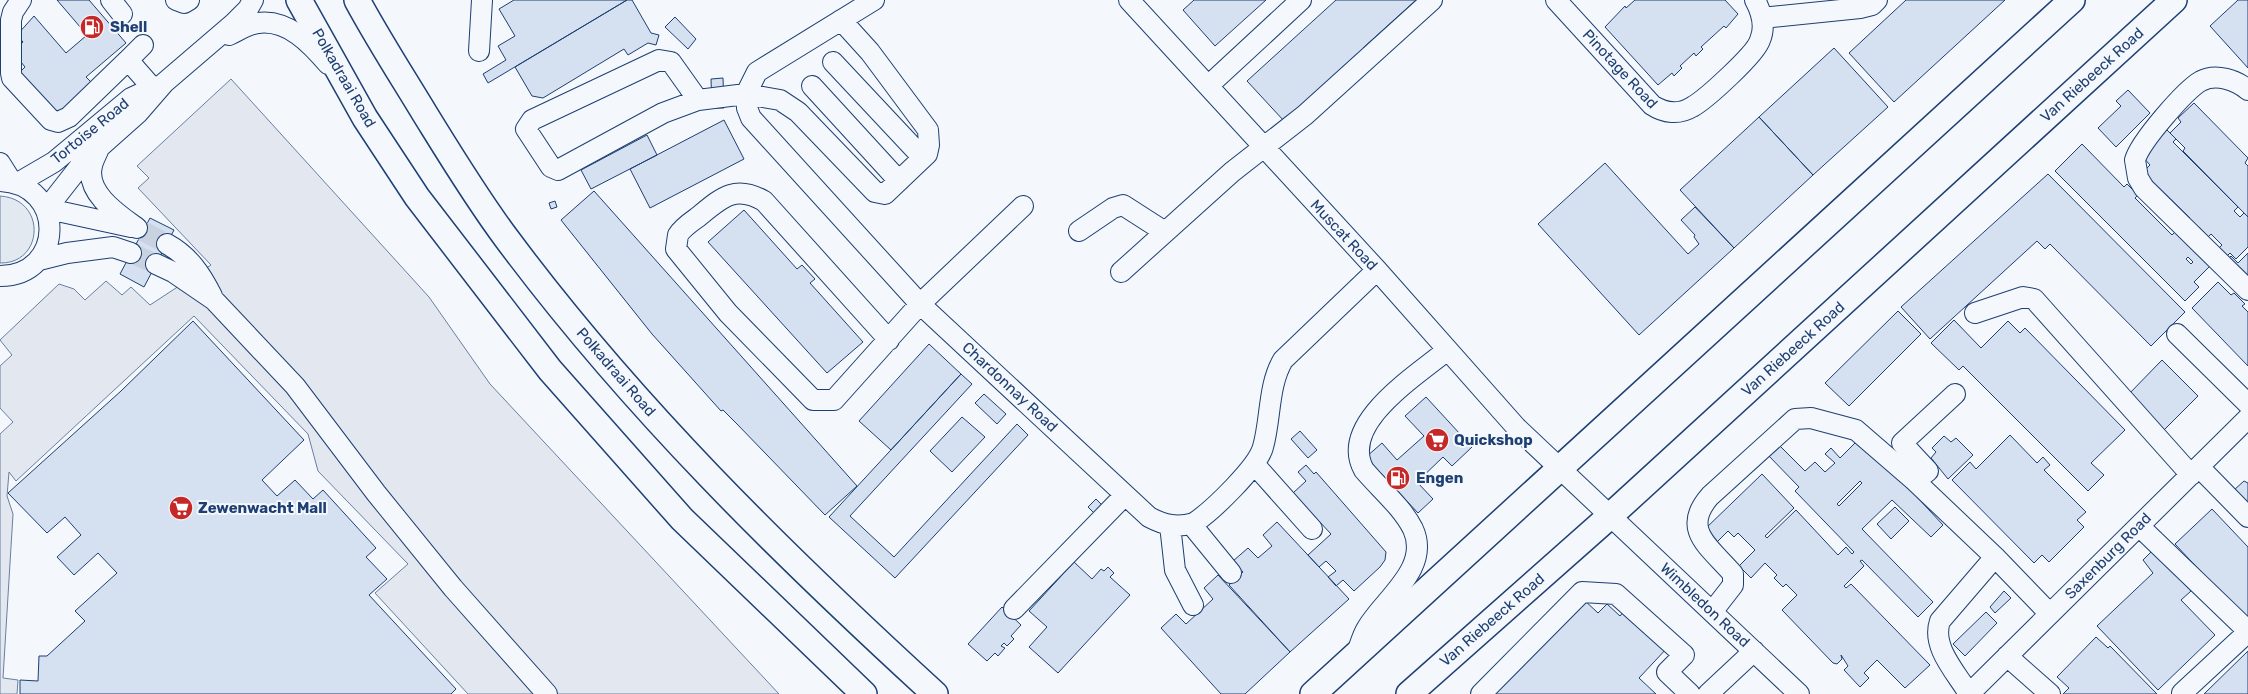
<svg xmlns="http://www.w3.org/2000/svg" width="2248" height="694" viewBox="0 0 2248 694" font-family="Rubik,sans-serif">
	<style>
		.green { fill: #e3e9f0; stroke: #687fa3 }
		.parking { fill: #e3e8f0; stroke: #687fa3 }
		.building { fill: #d5e0f0; stroke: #1d3f73; fill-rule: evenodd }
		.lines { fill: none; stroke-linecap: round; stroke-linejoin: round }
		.minor-tunnel { stroke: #c9d2e0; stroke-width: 20; stroke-dasharray: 20 10; stroke-linecap: butt }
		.minor-casing { stroke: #1d3f73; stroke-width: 22 }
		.major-casing { stroke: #1d3f73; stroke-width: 28 }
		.minor { stroke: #f4f7fb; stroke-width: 20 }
		.major { stroke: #f4f7fb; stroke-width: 25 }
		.labels { text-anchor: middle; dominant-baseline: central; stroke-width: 4; stroke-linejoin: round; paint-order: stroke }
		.poi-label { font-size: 15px; font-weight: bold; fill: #1d3f73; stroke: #f4f7fb; text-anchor: start }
		.street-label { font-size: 15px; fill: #1d3f73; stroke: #f4f7fb }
	</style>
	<rect width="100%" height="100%" fill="#f4f7fb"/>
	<!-- green -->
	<path class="green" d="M0,196C47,199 44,264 0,263Z"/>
	<!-- parking -->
	<path class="parking" d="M231,79L429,297L490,384L779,694H468L375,593L408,564L318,471L308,434L194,316L16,481L9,472L7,496L13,514L3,678L18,680L17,694H0V434L13,422L0,408V366L12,355L0,340L59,284L74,289L85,300L106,281L122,295L131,287L150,305L211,265L138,188L149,178L137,166Z"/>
	<!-- building -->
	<path class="building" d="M57,0H89L126,43L86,77L96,87L61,120L20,72L25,67L17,57V48L23,42L17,35L34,16L66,53L87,35Z
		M514,0H627L488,83L483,74L506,60L498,46L515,36L499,9Z
		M627,0H632L651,33L659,35L656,45L648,43L628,55L624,49L543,98L532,96L515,67Z
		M1194,0H1266L1215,46L1183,10Z
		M1336,0H1416L1363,48L1365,49L1358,56L1357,54L1284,121L1247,81Z
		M1635,0H1725L1738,14L1726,28L1724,26L1701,47L1703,49L1696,56L1694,53L1680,66L1682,68L1674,76L1672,73L1658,85L1605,27L1625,6L1626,8Z
		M1906,0H2005L1894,102L1849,53Z
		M2238,0H2248V68L2210,26Z
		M675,17L696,39L688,49L665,27Z
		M1834,48L1888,107L1813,175L1759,117Z
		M723,78L724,108H712L711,79Z
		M2128,90L2150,113L2116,147L2098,128L2121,106L2116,101Z
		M2194,103L2248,158L2245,163L2248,166V217L2183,151L2185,148L2170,133L2181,122L2178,118Z
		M1759,117L1813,175L1734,248L1680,190Z
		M724,120L744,159L650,208L630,169Z
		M2167,130L2176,139L2173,142L2238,207L2234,211L2240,217L2244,213L2248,217V247L2236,259L2230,253L2223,260L2215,252L2222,245L2211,234L2208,237L2199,227L2197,229L2188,220L2190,218L2143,172L2150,165L2141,155Z
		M647,135L657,155L591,189L581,170Z
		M2082,144L2124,187L2127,184L2138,195L2135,198L2172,235L2175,232L2210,266L2194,282L2199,287L2185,301L2055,171ZM2188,257L2193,262L2191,264L2186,259Z
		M1605,163L1688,254L1699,244L1694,237L1695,235L1681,220L1695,207L1734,248L1639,335L1538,224Z
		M2048,174L2185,312L2151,346L2050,244L2045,249L2037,241L1930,339L1901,307Z
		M594,191L857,486L825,515L737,424L723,410L721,411L652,334L561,220Z
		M555,201L557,207L551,209L549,203Z
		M744,210L797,269L802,265L815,279L810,283L863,342L827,373L708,242Z
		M150,218L174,230L144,287L120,274Z
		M2248,253V282L2226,261L2231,256L2238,263Z
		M2218,282L2231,295L2234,293L2245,304L2242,306L2248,312V366L2192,308Z
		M1898,311L1921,334L1849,406L1825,383Z
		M1954,320L1981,348L2008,321L2020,333L2025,328L2125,430L2091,463L2104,475L2088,491L1963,366L1959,370L1931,343Z
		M193,321L304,440L262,480L277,496L295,480L313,499L323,490L376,548L366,557L387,579L369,595L456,689L451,694H20V680L38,681L39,656H47L85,621L75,611L117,573L98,553L74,575L57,557L81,535L65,517L47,533L8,493L121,391Z
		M929,344L961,374L891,450L859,421Z
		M2162,360L2198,396L2161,433L2126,397Z
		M961,374L972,384L850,516L894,557L1017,424L1028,435L895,578L829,517Z
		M984,394L1006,414L997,424L975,403Z
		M1426,397L1472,447L1452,466L1443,457L1417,482L1433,499L1418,513L1366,457L1382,443L1397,460L1424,436L1405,416Z
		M962,417L985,437L952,472L930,451Z
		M1300,431L1317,450L1308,458L1291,439Z
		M2010,435L2037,463L2043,457L2050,465L2044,470L2086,512L2077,520L2084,527L2049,562L2042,555L2034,563L1952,480L1970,462L1976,469Z
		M1944,436L1951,442L1956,438L1973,455L1948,479L1931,458L1936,452L1932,448Z
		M1861,437L1943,525L1931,537L1892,500L1862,529L1933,602L1918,617L1862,560L1860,561L1864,566L1844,586L1846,588L1851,584L1930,665L1905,688L1877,660L1864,673L1869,678L1860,687L1844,670L1848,666L1841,655L1842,659L1837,664L1833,663L1782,610L1797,595L1786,584L1783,587L1774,578L1777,575L1765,563L1751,578L1739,566L1755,550L1738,533L1734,537L1728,531L1716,543L1704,530L1762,474L1794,508L1765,536L1767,538L1796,510L1838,555L1846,547L1852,554L1854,552L1795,491L1799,487L1767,454L1778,444L1805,471L1815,462L1825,472L1835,463L1825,454L1831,448L1840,458ZM1860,481L1862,483L1839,506L1837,504Z
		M1306,465L1314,474L1316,472L1386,552L1385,560L1380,567L1354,591L1343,580L1336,586L1328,577L1336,571L1326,561L1319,567L1308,555L1331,534L1293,493L1306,481L1298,472Z
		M2244,481L2248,483V504L2234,490Z
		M1096,499L1102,505L1094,513L1088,507Z
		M1895,507L1909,521L1891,539L1877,524Z
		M2212,509L2248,547V622L2175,544Z
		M1277,522L1349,599L1290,652L1229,585L1243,572L1233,561L1248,548L1258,558L1272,546L1263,535Z
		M2151,552L2158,558L2159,557L2191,591L2181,600L2215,635L2158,690L2097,626L2153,573L2143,560Z
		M1074,562L1092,579L1101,569L1104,571L1108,567L1114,573L1110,577L1130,595L1058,673L1029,647L1047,627L1029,611Z
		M1218,575L1290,652L1245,694H1221L1161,628L1176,614L1186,624L1213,599L1204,588Z
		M2004,591L2011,598L1995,613L1990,607Z
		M1582,598L1598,613L1607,604L1620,616L1626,609L1668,647L1639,678L1656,694H1492Z
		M1002,607L1021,625L1011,636L1014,639L1007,646L1004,643L1001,646L1005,648L998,656L995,653L987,661L968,644Z
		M1986,612L1997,623L1965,656L1953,644Z
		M2096,637L2108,648L2110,646L2157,694H2063L2069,688L2057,677Z
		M2248,651V694H2204Z"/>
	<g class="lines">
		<!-- minor-tunnel -->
		<path class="minor-tunnel" d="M143,231L167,244
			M131,253L156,264"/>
		<!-- minor casing -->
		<g class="minor-casing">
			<path id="minor" d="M21,0L13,12L11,20V73L12,78L51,120L58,122L69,117L128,60
				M111,0L122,14
				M176,0L184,3L189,0
				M874,0L757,72L746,94L747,108L751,118L920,304L1149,517C1164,525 1177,528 1194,523C1212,511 1258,467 1263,447C1271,419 1268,385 1283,360L1377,270
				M1129,0L1377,270L1516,427L1799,694
				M1556,0L1652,105C1664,113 1679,115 1692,107C1705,100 1756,54 1760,40C1766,26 1762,13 1755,0
				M1762,18L1860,8L1872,5L1877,0
				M229,35C238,31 248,24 258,23C288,19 311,44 328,64
				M143,45L128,60L156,92
				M479,51L482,0
				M833,62L923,158
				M812,86L899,181
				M1208,86L1301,0
				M2248,90C2236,80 2216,73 2201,81C2185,90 2140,142 2135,160L2138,178L2144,188L2248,290
				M698,100L671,62L659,60L532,120L526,129L551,167L558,170L663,113L698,100L746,94L780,100L798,112L875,192L885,194L927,154L929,145L928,130L870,52L841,20
				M99,148C97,154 93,160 92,166C85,193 119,215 137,228
				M0,163L12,182
				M0,181C67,184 65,276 0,276
				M18,183L54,162L131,98L157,86
				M45,208L55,198L84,161L138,113L164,83L234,23L248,9L253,0
				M47,212H62L131,227
				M1079,231L1113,208L1123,205L1165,232
				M167,244C189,256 201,274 212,296
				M39,260L67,253L113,247L131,253
				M156,264L173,272L214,300L295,386L376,493L453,588L547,694
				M1121,272L1232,172L1305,115L1432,0
				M1975,313L2023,297L2034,299L2191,475
				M2177,334L2248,404
				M889,340L764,201C735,184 721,198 698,217C691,222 682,228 678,235L676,249L728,313L813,400H834L920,304L1023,206
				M1955,394L1902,443L1928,471L1915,481L1995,557L2050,614
				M1255,465L1312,529
				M2199,467L2248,517
				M1191,524L1231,573
				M1170,525L1175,570L1193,605
				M2139,526L2248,631
				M1014,609L1125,495
				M1712,612L1733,585V574C1710,547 1680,530 1710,496L1795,419L1811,418L1856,430L1915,481
				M1357,653C1360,645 1362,636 1367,628C1384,599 1431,568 1413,529C1402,507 1380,489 1364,470C1338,424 1416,376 1446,351
				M2007,656L2050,694
				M2182,693L2248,632
				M1481,694L1582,592L1616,594L1684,655L1667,672L1690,694
				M1708,694L1754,651
				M1969,694L2248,418
				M1969,694C1956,672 1931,647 1940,621L1995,557"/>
		</g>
		<!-- major casing -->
		<g class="major-casing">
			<path id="major" d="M299,0L365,118L417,197L550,370L682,519L864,694
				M357,0C378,39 402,76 425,114C451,156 477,199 507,239C632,407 781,553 935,694
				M1313,694L2072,0
				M1409,694L1610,516L2174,0"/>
		</g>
		<!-- minor -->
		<use href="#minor" class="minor"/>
		<!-- major -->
		<use href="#major" class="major"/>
	</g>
	<!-- icons -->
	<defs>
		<g id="fuel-disc" transform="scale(1.25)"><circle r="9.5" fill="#c62828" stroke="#f4f7fb"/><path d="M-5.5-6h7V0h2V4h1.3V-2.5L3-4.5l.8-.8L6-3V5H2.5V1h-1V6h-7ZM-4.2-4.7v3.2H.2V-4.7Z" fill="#fff"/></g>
		<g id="supermarket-disc" transform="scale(1.25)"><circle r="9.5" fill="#c62828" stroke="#f4f7fb"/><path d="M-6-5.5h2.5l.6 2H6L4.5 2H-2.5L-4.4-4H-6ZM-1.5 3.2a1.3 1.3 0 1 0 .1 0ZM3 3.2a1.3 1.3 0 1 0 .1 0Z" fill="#fff"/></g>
	</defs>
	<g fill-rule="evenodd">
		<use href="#fuel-disc" x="92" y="27"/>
		<use href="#supermarket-disc" x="1437" y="440"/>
		<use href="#fuel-disc" x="1398" y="478"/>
		<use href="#supermarket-disc" x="181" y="508"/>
	</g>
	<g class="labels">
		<!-- poi labels -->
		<g class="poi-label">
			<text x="110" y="27">Shell</text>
			<text x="1454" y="440">Quickshop</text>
			<text x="1416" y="478">Engen</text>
			<text x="198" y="508">Zewenwacht Mall</text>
		</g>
		<!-- street labels -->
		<g class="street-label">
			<text transform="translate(1620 69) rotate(47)">Pinotage Road</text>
			<text transform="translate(2092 75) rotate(-42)">Van Riebeeck Road</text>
			<text transform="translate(344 78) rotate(60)">Polkadraai Road</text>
			<text transform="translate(90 131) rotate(-39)">Tortoise Road</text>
			<text transform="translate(1344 235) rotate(47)">Muscat Road</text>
			<text transform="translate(1793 349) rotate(-42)">Van Riebeeck Road</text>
			<text transform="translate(616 372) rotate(49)">Polkadraai Road</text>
			<text transform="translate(1010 387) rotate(43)">Chardonnay Road</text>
			<text transform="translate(2108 556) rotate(-45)">Saxenburg Road</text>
			<text transform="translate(1705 605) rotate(43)">Wimbledon Road</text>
			<text transform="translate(1492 620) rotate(-41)">Van Riebeeck Road</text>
		</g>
	</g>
</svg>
